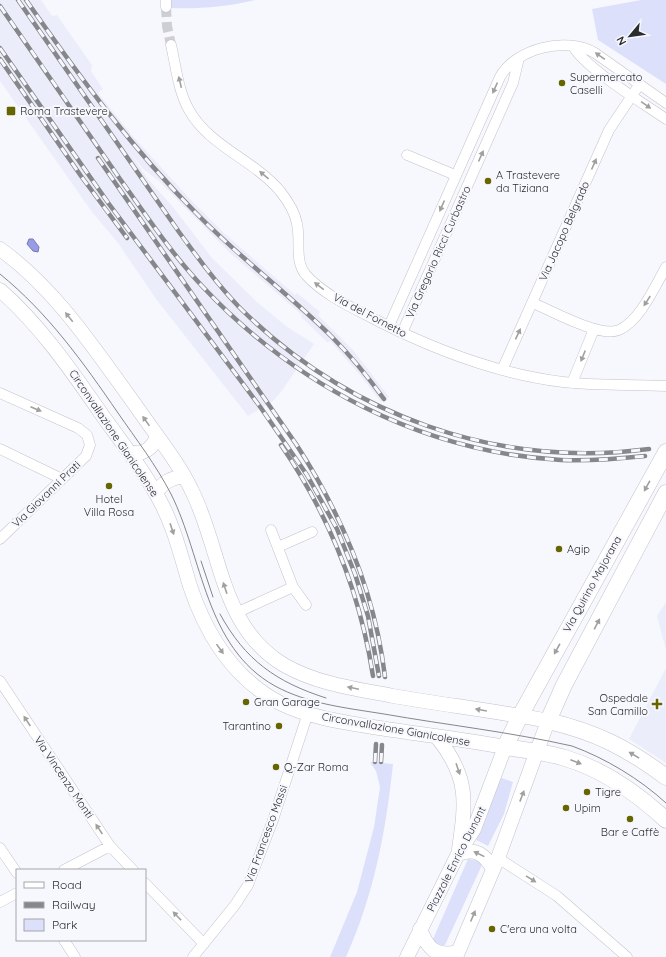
<svg xmlns="http://www.w3.org/2000/svg" width="666" height="957" viewBox="0 0 666 957" font-family="Quicksand,sans-serif">
	<style>
		.built { fill: #ebedfa }
		.green { fill: #dde0fa }
		.water { fill: #989ce7; stroke: #777ab0 }
		.lines { fill: none; stroke-linecap: round; stroke-linejoin: round }
		.street-tunnel { stroke: #cecfd4; stroke-width: 10; stroke-dasharray: 10 5; stroke-linecap: butt }
		.street-casing { stroke: #c2c3c9; stroke-width: 11 }
		.secondary-casing { stroke: #c2c3c9; stroke-width: 15 }
		.primary-casing { stroke: #c2c3c9; stroke-width: 17 }
		.street { stroke: #fff; stroke-width: 10 }
		.secondary { stroke: #fff; stroke-width: 14 }
		.primary { stroke: #fff; stroke-width: 16 }
		.tram { stroke: #86878b; stroke-width: 1 }
		.rail-casing { stroke: #86878b; stroke-width: 4.5 }
		.rail { stroke: #f7f8fe; stroke-width: 3; stroke-dasharray: 9; stroke-linecap: butt }
		.oneway { fill: #a0a0a1 }
		.poi-dot { fill: #666500; stroke: #f7f8fe; stroke-width: 1.5 }
		.labels { text-anchor: middle; dominant-baseline: central; stroke-width: 4; stroke-linejoin: round; paint-order: stroke }
		.poi-label { font-size: 11px; fill: #2b2c2e; stroke: #f7f8fe; text-anchor: start }
		.street-label { font-size: 11px; fill: #2b2c2e; stroke: #f7f8fe }
	</style>
	<rect width="100%" height="100%" fill="#f7f8fe"/>
	<!-- built -->
	<path class="built" d="M0,0H41L52,16L57,15L92,65L91,71L103,89L98,93L130,133L190,199L224,233L295,295L297,293L320,312L318,315L353,350L389,397L381,402L360,375L330,341L328,343L301,317L302,315L229,252L159,181L143,169L131,154L148,179L173,207L212,258L257,302L286,326L314,344L281,392L273,401L248,416L156,299L118,243L92,212L0,81Z
		M666,602V650L657,616Z
		M666,668V763L629,739Z"/>
	<!-- green -->
	<path class="green" d="M171,0H255C227,7 199,9 170,8Z
		M641,0H666V84L598,40L592,9Z
		M370,762L393,764C386,831 374,895 346,957H330L357,892L374,827L380,787L376,771Z
		M499,777L513,782L504,814L488,846L476,840Z
		M468,859L478,861L482,865L445,945L441,946L434,943L433,939Z"/>
	<!-- water -->
	<path class="water" d="M29,239H33L39,247L38,252L33,251L27,244Z"/>
	<g class="lines">
		<!-- street-tunnel -->
		<path class="street-tunnel" d="M166,7L167,26L171,45"/>
		<!-- street casing -->
		<g class="street-casing">
			<path id="street" d="M166,0V7
				M171,45C176,66 178,91 189,110C209,146 254,160 280,191C288,201 295,212 297,224C301,241 294,261 306,275C324,295 353,308 376,320C435,350 497,374 563,382C597,386 632,384 666,386
				M573,46C585,68 643,103 666,119
				M407,155L455,175
				M533,303C552,311 600,338 619,330C640,321 655,286 666,267
				M389,326L500,77C516,48 567,36 595,53L666,103
				M402,333L513,83L519,58
				M502,370L609,130L639,85
				M572,383L594,329
				M0,393L78,428L87,435L90,445L86,456L0,539
				M0,449L62,479
				M271,530L293,587L306,605
				M278,547L312,532
				M236,613L293,587
				M0,681L110,846L133,870
				M0,848L17,873
				M498,858L557,896L627,957
				M64,870L110,846
				M145,883L204,944
				M0,902L17,893
				M64,940L75,957
				M193,957L235,905L248,885L273,820L308,713"/>
		</g>
		<!-- secondary casing -->
		<g class="secondary-casing">
			<path id="secondary" d="M0,249C57,290 95,350 136,406C155,434 178,461 192,491C222,551 220,627 284,665C317,684 356,689 393,696C445,705 497,711 548,721L498,858L456,957
				M0,290C42,327 73,373 105,419C124,445 144,471 159,499C174,526 181,556 190,586C206,634 234,679 280,703C308,717 342,722 373,727C417,734 461,739 505,747L474,829L458,854L407,957
				M129,452C142,456 152,449 157,437
				M156,494C161,483 172,477 184,477
				M437,737C469,777 466,801 459,849
				M458,854C476,847 485,855 493,869
				M420,929C428,949 435,957 458,952"/>
		</g>
		<!-- primary casing -->
		<g class="primary-casing">
			<path id="primary" d="M666,452L520,716L505,747C525,750 546,752 565,758C602,769 638,794 666,820
				M666,493L564,685L548,721C596,732 627,748 666,777"/>
		</g>
		<!-- street -->
		<use href="#street" class="street"/>
		<!-- secondary -->
		<use href="#secondary" class="secondary"/>
		<!-- primary -->
		<use href="#primary" class="primary"/>
		<!-- tram -->
		<path class="tram" d="M0,274C48,313 83,362 118,413C136,439 156,465 171,494C203,558 205,647 275,686C308,704 347,708 384,714C447,725 510,732 572,746C605,758 640,779 666,803
			M201,561L213,597
			M220,614C245,660 276,682 326,698"/>
		<!-- rail casing -->
		<g class="rail-casing">
			<path id="rail" d="M18,0L179,232C198,258 217,284 239,307C347,415 497,469 649,449
				M26,0C79,76 132,149 198,215C240,258 289,294 332,337C351,356 368,377 384,399
				M0,6C40,63 80,121 120,179C146,215 171,253 202,286C296,386 422,452 561,460C589,461 617,459 645,456
				M0,48L109,204L261,408L307,475L337,529L355,574L368,616L379,676
				M0,59L81,176L127,238
				M98,158L296,444C342,515 375,592 385,677
				M281,445C329,515 360,592 373,676
				M375,762L376,744
				M381,762L382,745"/>
		</g>
		<!-- rail -->
		<use href="#rail" class="rail"/>
	</g>
	<!-- one-way arrows -->
	<defs><path id="oneway-solid" d="M-6-.8H1V-3.2L6.5 0L1 3.2V.8H-6Z"/></defs>
	<g class="oneway">
		<use href="#oneway-solid" transform="translate(600 56) rotate(-145)"/>
		<use href="#oneway-solid" transform="translate(180 82) rotate(-103)"/>
		<use href="#oneway-solid" transform="translate(495 88) rotate(114)"/>
		<use href="#oneway-solid" transform="translate(646 105) rotate(35)"/>
		<use href="#oneway-solid" transform="translate(481 156) rotate(-66)"/>
		<use href="#oneway-solid" transform="translate(594 164) rotate(-66)"/>
		<use href="#oneway-solid" transform="translate(264 175) rotate(-140)"/>
		<use href="#oneway-solid" transform="translate(442 206) rotate(114)"/>
		<use href="#oneway-solid" transform="translate(319 286) rotate(-143)"/>
		<use href="#oneway-solid" transform="translate(647 301) rotate(123)"/>
		<use href="#oneway-solid" transform="translate(69 317) rotate(-129)"/>
		<use href="#oneway-solid" transform="translate(518 334) rotate(-65)"/>
		<use href="#oneway-solid" transform="translate(583 356) rotate(112)"/>
		<use href="#oneway-solid" transform="translate(36 409) rotate(23)"/>
		<use href="#oneway-solid" transform="translate(146 421) rotate(-125)"/>
		<use href="#oneway-solid" transform="translate(647 486) rotate(119)"/>
		<use href="#oneway-solid" transform="translate(172 529) rotate(71)"/>
		<use href="#oneway-solid" transform="translate(225 588) rotate(-109)"/>
		<use href="#oneway-solid" transform="translate(597 624) rotate(-62)"/>
		<use href="#oneway-solid" transform="translate(220 649) rotate(54)"/>
		<use href="#oneway-solid" transform="translate(557 649) rotate(119)"/>
		<use href="#oneway-solid" transform="translate(353 688) rotate(-168)"/>
		<use href="#oneway-solid" transform="translate(481 710) rotate(-170)"/>
		<use href="#oneway-solid" transform="translate(27 721) rotate(-123)"/>
		<use href="#oneway-solid" transform="translate(634 755) rotate(-149)"/>
		<use href="#oneway-solid" transform="translate(576 762) rotate(21)"/>
		<use href="#oneway-solid" transform="translate(458 769) rotate(71)"/>
		<use href="#oneway-solid" transform="translate(522 796) rotate(-69)"/>
		<use href="#oneway-solid" transform="translate(99 829) rotate(-124)"/>
		<use href="#oneway-solid" transform="translate(479 854) rotate(-154)"/>
		<use href="#oneway-solid" transform="translate(531 879) rotate(32)"/>
		<use href="#oneway-solid" transform="translate(177 916) rotate(-134)"/>
		<use href="#oneway-solid" transform="translate(473 916) rotate(-67)"/>
	</g>
	<!-- markers -->
	<g class="poi-dot">
		<circle cx="562" cy="83" r="4"/>
		<rect x="6" y="106" width="10" height="10" rx="2"/>
		<circle cx="488" cy="181" r="4"/>
		<circle cx="109" cy="486" r="4"/>
		<circle cx="559" cy="549" r="4"/>
		<circle cx="246" cy="702" r="4"/>
		<path d="M655 698h4v4h4v4h-4v4h-4v-4h-4v-4h4z"/>
		<circle cx="279" cy="726" r="4"/>
		<circle cx="276" cy="767" r="4"/>
		<circle cx="587" cy="792" r="4"/>
		<circle cx="566" cy="808" r="4"/>
		<circle cx="630" cy="819" r="4"/>
		<circle cx="492" cy="929" r="4"/>
	</g>
	<g class="labels">
		<!-- poi labels -->
		<g class="poi-label">
			<text x="570" y="77">Supermercato<tspan x="570" dy="13">Caselli</tspan></text>
			<text x="20" y="111">Roma Trastevere</text>
			<text x="496" y="175">A Trastevere<tspan x="496" dy="13">da Tiziana</tspan></text>
			<text x="109" y="499" text-anchor="middle">Hotel<tspan x="109" dy="13">Villa Rosa</tspan></text>
			<text x="567" y="549">Agip</text>
			<text x="648" y="698" text-anchor="end">Ospedale<tspan x="648" dy="13">San Camillo</tspan></text>
			<text x="254" y="702">Gran Garage</text>
			<text x="271" y="726" text-anchor="end">Tarantino</text>
			<text x="284" y="767">Q-Zar Roma</text>
			<text x="595" y="792">Tigre</text>
			<text x="574" y="808">Upim</text>
			<text x="630" y="832" text-anchor="middle">Bar e Caffè</text>
			<text x="500" y="929">C'era una volta</text>
		</g>
		<!-- street labels -->
		<g class="street-label">
			<text transform="translate(564 231) rotate(-66)">Via Jacopo Belgrado</text>
			<text transform="translate(438 252) rotate(-66)">Via Gregorio Ricci Curbastro</text>
			<text transform="translate(370 315) rotate(28)">Via del Fornetto</text>
			<text transform="translate(114 433) rotate(56)">Circonvallazione Gianicolense</text>
			<text transform="translate(46 494) rotate(-44)">Via Giovanni Prati</text>
			<text transform="translate(592 584) rotate(-61)">Via Quirino Majorana</text>
			<text transform="translate(396 729) rotate(10)">Circonvallazione Gianicolense</text>
			<text transform="translate(64 777) rotate(56)">Via Vincenzo Monti</text>
			<text transform="translate(266 834) rotate(-70)">Via Francesco Massi</text>
			<text transform="translate(456 859) rotate(-63)">Piazzale Enrico Dunant</text>
		</g>
	</g>
	<!-- legend -->
	<rect x="16" y="869" width="130" height="72" fill="#f7f8fe" stroke="#a5a6ab"/>
	<rect x="24" y="882" width="20" height="6" fill="#ffffff" stroke="#a5a6ab"/>
	<text x="52" y="889" font-size="12" fill="#2b2c2e">Road</text>
	<rect x="24" y="902" width="20" height="6" fill="#86878b" stroke="#a5a6ab"/>
	<text x="52" y="909" font-size="12" fill="#2b2c2e">Railway</text>
	<rect x="24" y="919" width="20" height="12" fill="#dde0fa" stroke="#a5a6ab"/>
	<text x="52" y="929" font-size="12" fill="#2b2c2e">Park</text>
	<!-- north arrow -->
	<g transform="translate(630 36) rotate(241)" stroke="#f7f8fe" stroke-width="3" paint-order="stroke">
	<path d="M0-3L7 15L0 10L-7 15Z" fill="#2b2c2e"/>
	<text y="-6" font-size="11" font-weight="bold" text-anchor="middle" fill="#2b2c2e">N</text>
	</g>
</svg>
